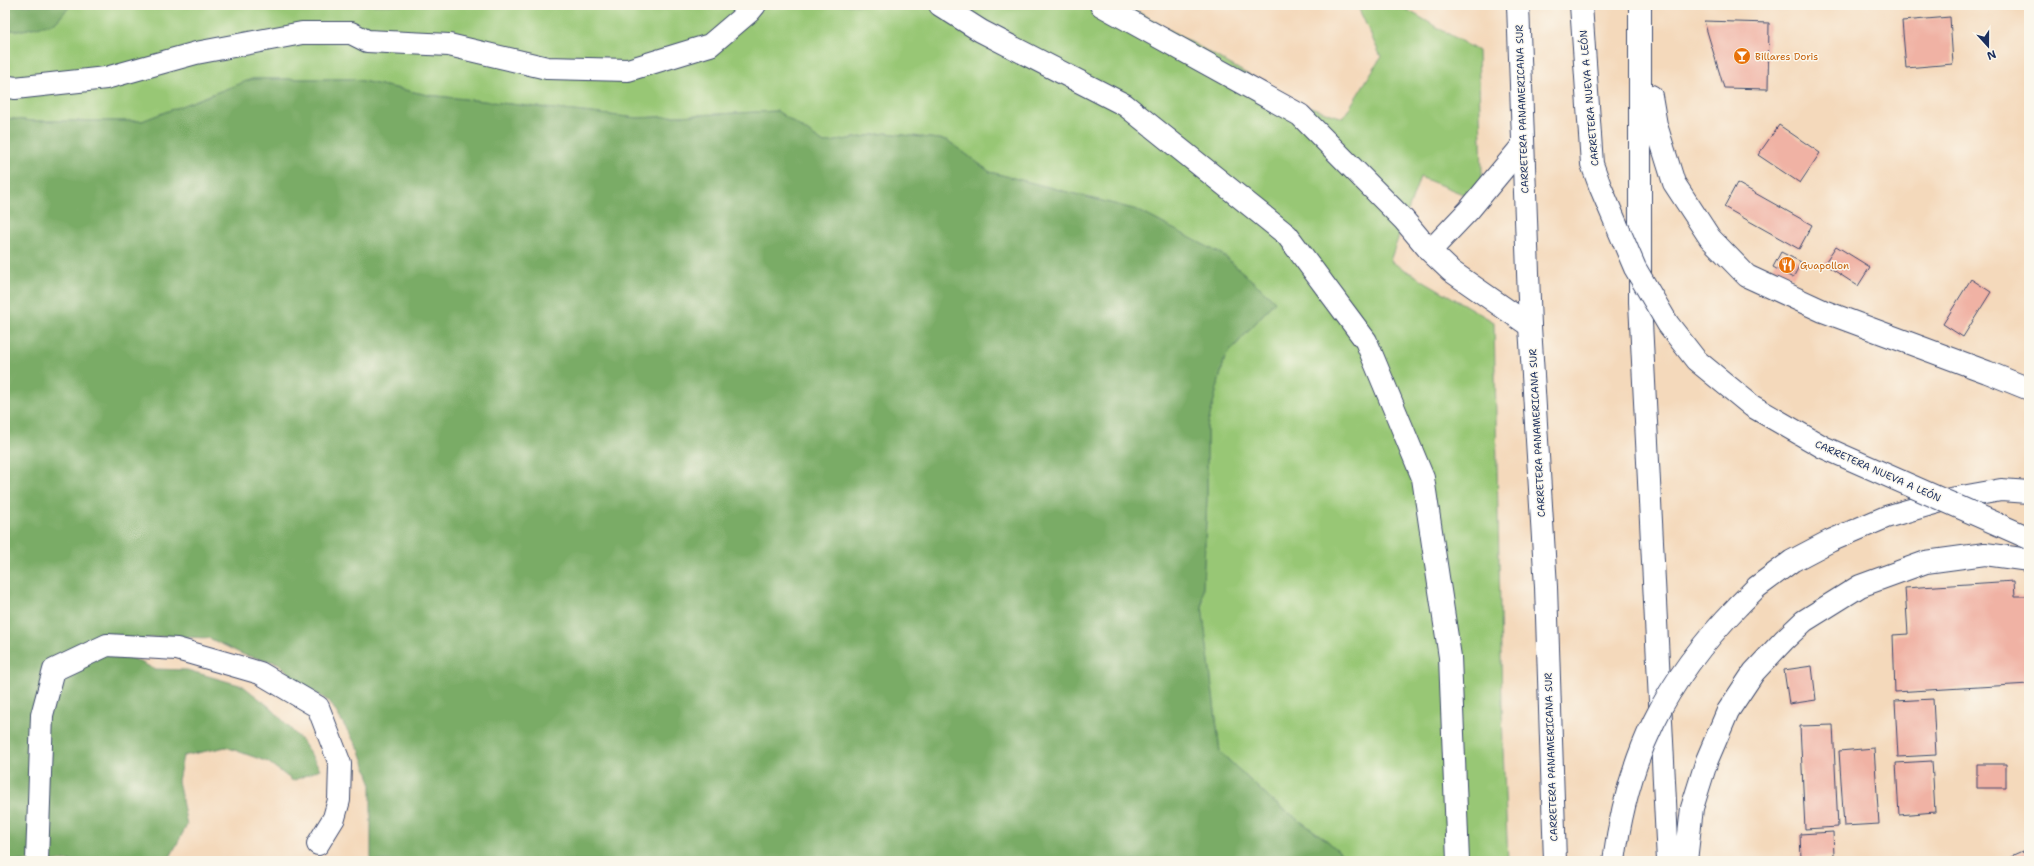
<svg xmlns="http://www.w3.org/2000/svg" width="2034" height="866" viewBox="0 0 2034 866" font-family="'Shantell Sans',sans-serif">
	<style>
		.green { fill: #98c775; stroke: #5a7b6a }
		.forest { fill: #7aac66; stroke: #4a6e62 }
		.building { fill: #f0b2a4 }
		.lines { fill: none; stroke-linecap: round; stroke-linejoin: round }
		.minor-casing { stroke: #3c486c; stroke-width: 24 }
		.highway-casing { stroke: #3c486c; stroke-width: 24 }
		.minor { stroke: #fff; stroke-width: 22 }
		.highway { stroke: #fff; stroke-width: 22 }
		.highway-bridge-casing { stroke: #3c486c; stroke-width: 24; stroke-linecap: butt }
		.highway-bridge { stroke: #fff; stroke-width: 22 }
		.labels { text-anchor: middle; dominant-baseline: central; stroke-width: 3; stroke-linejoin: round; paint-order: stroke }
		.food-label { font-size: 10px; fill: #c56008; stroke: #fbf7ec; text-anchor: start }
		.street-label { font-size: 10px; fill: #1b2f5e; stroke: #fbf7ec }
	</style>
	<rect width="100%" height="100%" fill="#fbf7ec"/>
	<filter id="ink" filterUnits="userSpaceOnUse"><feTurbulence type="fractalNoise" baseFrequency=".025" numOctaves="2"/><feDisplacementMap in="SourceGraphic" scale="8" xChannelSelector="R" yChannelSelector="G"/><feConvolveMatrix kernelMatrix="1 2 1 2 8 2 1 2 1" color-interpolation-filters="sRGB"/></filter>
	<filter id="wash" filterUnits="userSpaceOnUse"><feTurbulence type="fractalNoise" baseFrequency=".012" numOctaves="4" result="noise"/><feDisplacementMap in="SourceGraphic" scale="16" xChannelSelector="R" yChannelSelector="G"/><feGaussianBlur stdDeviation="0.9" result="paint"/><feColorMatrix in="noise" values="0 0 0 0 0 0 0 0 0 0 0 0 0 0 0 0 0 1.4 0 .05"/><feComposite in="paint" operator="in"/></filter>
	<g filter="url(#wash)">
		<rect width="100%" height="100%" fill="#f4d9bb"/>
		<!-- green -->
		<path class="green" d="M71,5H1126L1296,102L1343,118L1381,57L1357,5H1399L1478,51L1483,202L1420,177L1390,261L1494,322L1503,750L1508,861H1350L1325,839L1271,800L1220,752L1202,606L1207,498V427L1225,357L1275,301L1223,255L1137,210L990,172L947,140L886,133L824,143L777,111L637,118L428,95L353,79H252L142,121H32L5,118V29L18,31L55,23Z"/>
		<!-- forest -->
		<path class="forest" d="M5,5H71L55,23L18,31L5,29Z
			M252,79H353L428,95L637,118L777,111L824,143L886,133L947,140L990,172L1137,210L1223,255L1275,301L1225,357L1207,427V498L1202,606L1220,752L1271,800L1325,839L1350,861H371V782L360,751L330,702L300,683L278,663L244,655L209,638L164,636L107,645L154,669L187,670L243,686L271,708L303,742L320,769L293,781L268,762L226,747L183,756L178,781L187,825L168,861H5V118L32,121H142Z"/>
		<g id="blocks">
			<!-- building -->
			<path class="building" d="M1950,17L1953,64L1906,68L1902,21Z
				M1704,21L1769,23L1768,89L1724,88Z
				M1779,125L1820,153L1800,183L1758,155Z
				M1737,183L1812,225L1799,249L1724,207Z
				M1836,246L1870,267L1858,286L1824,264Z
				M1781,252L1801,262L1793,278L1773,267Z
				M1971,279L1991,292L1963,337L1943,324Z
				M2014,581L2015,596H2029V684L1895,692L1893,635L1908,634L1905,588Z
				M1812,666L1816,700L1789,704L1784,670Z
				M1933,699L1936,755L1898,757L1895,701Z
				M1833,725L1838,827L1805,829L1800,726Z
				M2025,744H2029V772H2026Z
				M1874,748L1879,824L1844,826L1839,751Z
				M1932,761L1935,812L1899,815L1896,763Z
				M1977,764H2006V788H1977Z
				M1833,832L1834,856L1801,858L1800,834Z
				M2029,849V861H2002Z"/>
		</g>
	</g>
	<g filter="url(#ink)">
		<use href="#blocks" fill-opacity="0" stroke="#3c486c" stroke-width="1"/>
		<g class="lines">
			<!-- minor casing -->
			<g class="minor-casing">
				<path id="minor" d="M940,5L981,31L1125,105L1287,235L1366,341L1423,478L1450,657L1458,861
					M1101,5L1300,115L1404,220L1430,251L1451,271L1530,326
					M5,86L15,88L106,78L196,53L302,33H351L367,41L449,45L547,68L628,70L710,45L750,11L755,5
					M1430,251L1469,210L1523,145
					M37,861L42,715L54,670L107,645L177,649L260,673L318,707L340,764L339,800L334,818L318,844"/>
			</g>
			<!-- highway casing -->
			<g class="highway-casing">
				<path id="highway" d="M1518,5L1530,326L1546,587L1555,861
					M1640,5V302L1668,861
					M1651,96L1656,125L1674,183L1710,238L1747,276L1823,311L1987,372L2029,389
					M1739,605L1757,587L1792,561L1830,541L1886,517L1945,500L2001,490L2029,492
					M1686,861L1692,808L1707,760L1728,711L1754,672L1784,640L1804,621L1860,586L1926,562L1985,554L2029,560"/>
			</g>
			<!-- minor -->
			<use href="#minor" class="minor"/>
			<!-- highway -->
			<use href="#highway" class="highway"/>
			<!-- highway-bridge casing -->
			<g class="highway-bridge-casing">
				<path id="highway-bridge" d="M1581,5L1592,164L1600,186L1635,268L1668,324L1696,360L1752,406L1823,447L2029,538
					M1614,861C1628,755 1664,682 1739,605"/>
			</g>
			<!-- highway-bridge -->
			<use href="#highway-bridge" class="highway-bridge"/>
		</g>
	</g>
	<!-- icons -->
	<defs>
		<g id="bar-disc" transform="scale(0.9)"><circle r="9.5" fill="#e8710a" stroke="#fbf7ec"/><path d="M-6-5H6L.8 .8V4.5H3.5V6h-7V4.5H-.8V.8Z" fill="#fff"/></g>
		<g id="restaurant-disc" transform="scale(0.9)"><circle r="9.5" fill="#e8710a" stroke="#fbf7ec"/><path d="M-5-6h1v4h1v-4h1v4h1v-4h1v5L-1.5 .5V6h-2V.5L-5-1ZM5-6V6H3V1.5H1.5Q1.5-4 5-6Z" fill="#fff"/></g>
	</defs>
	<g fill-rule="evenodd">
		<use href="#bar-disc" x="1742" y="56"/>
		<use href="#restaurant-disc" x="1787" y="265"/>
	</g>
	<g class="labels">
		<!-- food labels -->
		<g class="food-label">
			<text x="1755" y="56">Billares Doris</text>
			<text x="1800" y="265">Guapollon</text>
		</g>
		<!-- street labels -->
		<g class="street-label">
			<text transform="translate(1589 98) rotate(-95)">CARRETERA NUEVA A LEÓN</text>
			<text transform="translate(1522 109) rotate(-92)">CARRETERA PANAMERICANA SUR</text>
			<text transform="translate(1537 433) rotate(-93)">CARRETERA PANAMERICANA SUR</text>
			<text transform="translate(1878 471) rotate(24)">CARRETERA NUEVA A LEÓN</text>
			<text transform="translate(1551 757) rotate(-92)">CARRETERA PANAMERICANA SUR</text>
		</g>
	</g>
	<!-- margin -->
	<rect width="2034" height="866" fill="none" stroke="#fbf7ec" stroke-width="20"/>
	<!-- north arrow -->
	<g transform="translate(1988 46) rotate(159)" stroke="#fbf7ec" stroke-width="3" paint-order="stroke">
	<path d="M0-3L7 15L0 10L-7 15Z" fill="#1b2f5e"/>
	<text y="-6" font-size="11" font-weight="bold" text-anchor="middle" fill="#1b2f5e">N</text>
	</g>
</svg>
